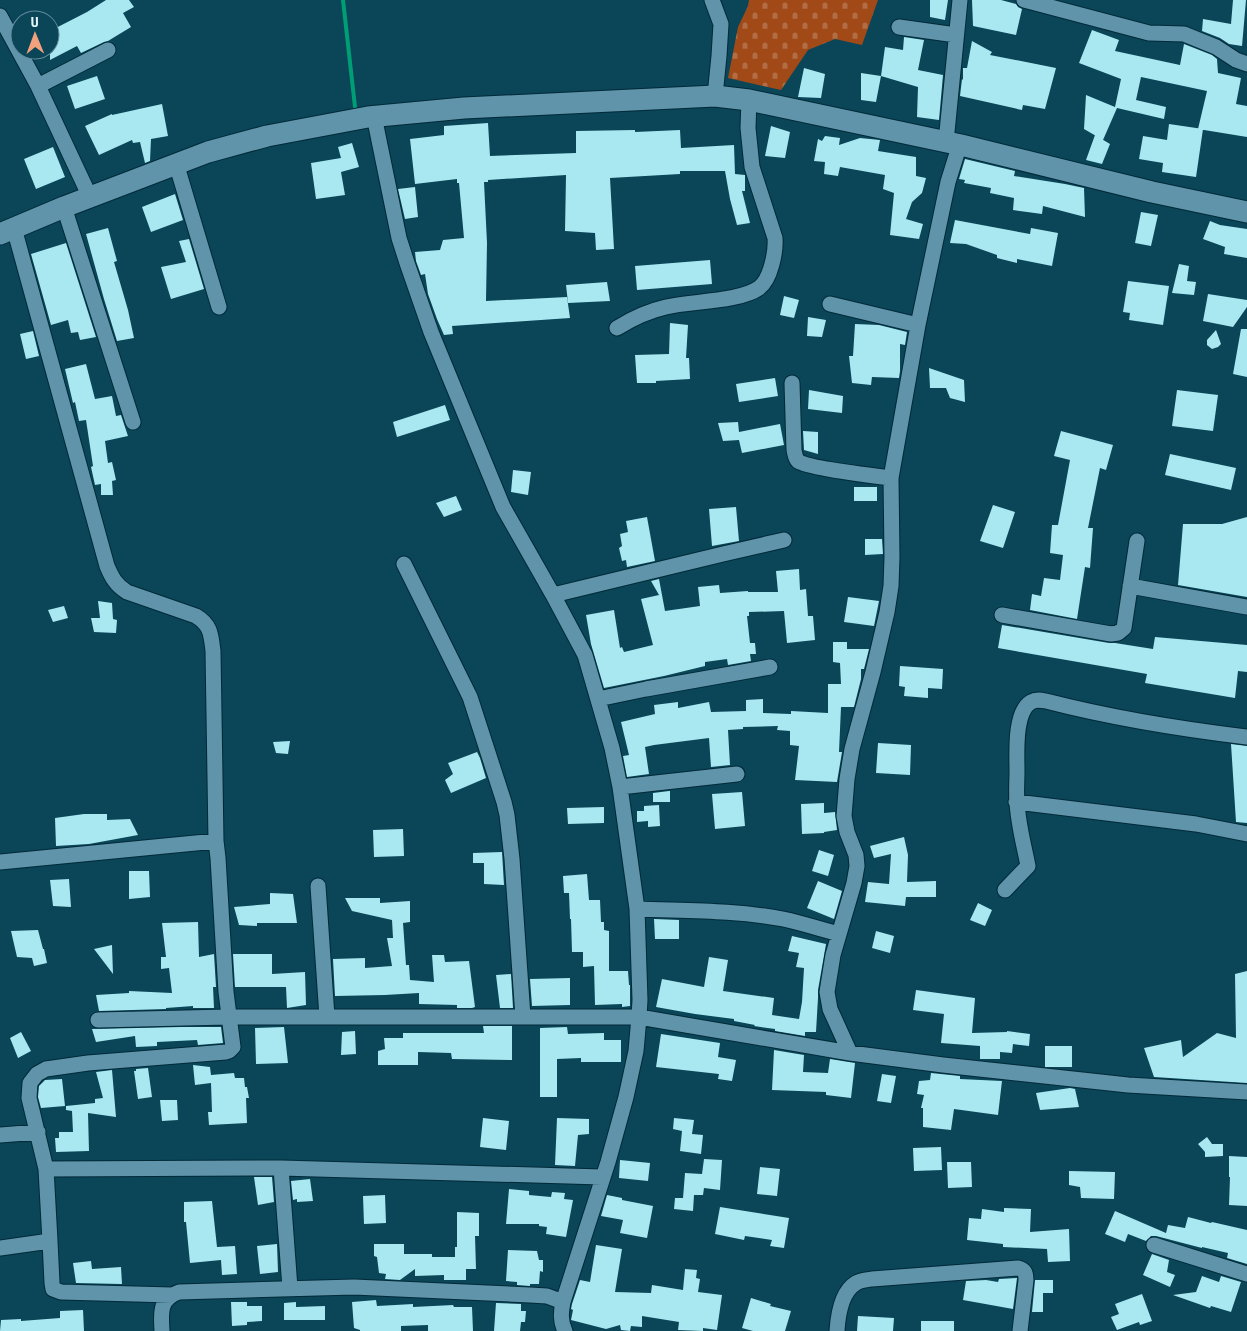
<svg xmlns="http://www.w3.org/2000/svg" width="1247" height="1331" viewBox="0 0 1247 1331" font-family="'Roboto Condensed',sans-serif">
	<style>
		.cemetery { fill: url(#cemetery-stones) }
		.lines { fill: none; stroke-linecap: round; stroke-linejoin: round }
		.stream { stroke: #009e74; stroke-width: 4 }
		.building { fill: #a9e8f0 }
		.street-casing { stroke: #002a38; stroke-width: 17 }
		.secondary-casing { stroke: #002a38; stroke-width: 23 }
		.street { stroke: #6094aa; stroke-width: 15 }
		.secondary { stroke: #6094aa; stroke-width: 21 }
	</style>
	<defs>
		<pattern id="cemetery-stones" width="16" height="16" patternUnits="userSpaceOnUse" patternTransform="scale(1.25)"><rect width="16" height="16" fill="#a14917"/><path d="M2 7V4a2 2 0 0 1 4 0v3zM10 15v-3a2 2 0 0 1 4 0v3z" fill="#b26d45"/></pattern>
	</defs>
	<rect width="100%" height="100%" fill="#0a4558"/>
	<!-- cemetery -->
	<path class="cemetery" d="M749,0H878L862,45L835,39L808,50L781,90L728,78L738,27L748,6Z"/>
	<g class="lines">
		<!-- stream -->
		<path class="stream" d="M343,0L355,107"/>
	</g>
	<!-- building -->
	<path class="building" d="M106,0H129L134,7L123,13L131,27L108,41L104,42L81,53L77,46L50,60V31L87,12Z
		M930,0H948L945,20L930,17Z
		M972,0H1001L1016,4L1018,7L1022,9L1016,35L973,26Z
		M1233,0H1246L1242,46L1229,44L1220,38L1202,31L1203,19L1231,24Z
		M1092,30L1119,40L1115,51L1180,65L1184,44L1212,55L1217,59L1218,73L1241,78L1236,104L1247,106V137L1198,129L1207,91L1141,77L1136,100L1166,107L1164,119L1117,108L1103,140L1084,129L1086,95L1115,107L1121,79L1079,63Z
		M904,37L924,40L918,70L943,75L939,120L917,117L918,87L881,76L885,47L903,50Z
		M972,41L992,52L990,55L1056,68L1045,109L1023,105L1022,110L960,96L962,79L963,80V68H967Z
		M804,68L825,74L821,98L798,97Z
		M861,73L881,76L876,102L861,100Z
		M97,76L105,99L75,109L67,86Z
		M162,104L168,136L151,139L150,161L145,163L140,142L133,143L132,140L99,155L85,126L112,114V115Z
		M488,123L490,156L576,153V131L635,130V132L680,130L681,148L734,145L735,174L745,175V191H742L750,223L737,225L730,199L725,171H680V174L610,178L614,249L596,250L595,233L565,231L566,175L488,180V182H484L487,243L486,301L567,297L570,318L452,326L453,334L444,335L437,319L428,294L425,274L421,275L416,261L415,252L440,250L443,240L464,238L459,183H457V179L415,184L410,139L444,135V126Z
		M1169,124L1203,129L1196,177L1162,172L1163,163L1139,159L1143,136L1167,140Z
		M771,126L790,132L785,158L765,156Z
		M1095,135L1110,144L1102,164L1086,160Z
		M825,136L840,138L839,145L860,138L880,140L878,151L916,157V176L926,178L922,193L912,202L906,219L923,224L919,239L890,235L894,193L883,189L885,175L840,167L838,176L824,174L825,162L814,161L818,139L822,141Z
		M352,143L359,167L341,172L345,195L316,199L311,163L341,158L338,147Z
		M53,147L65,177L36,189L24,159Z
		M965,159L1015,171L1014,176L1065,184L1084,188L1085,217L1043,206L1042,214L1013,210L1014,198L990,193L991,188L964,183L965,180L959,179Z
		M415,187L418,217L405,219L398,189Z
		M175,194L183,220L151,232L142,207Z
		M1141,212L1158,215L1151,246L1135,243Z
		M955,220L1030,234L1031,228L1058,233L1052,266L1017,259V263L997,258V255L966,244L950,243Z
		M1210,221L1220,225L1247,229V258L1224,254L1225,247L1203,239Z
		M108,228L117,261L114,262L128,310L134,338L117,341L104,299L86,234Z
		M189,239L204,289L171,299L161,267L186,262L179,241Z
		M66,243L96,337L80,340L78,332L71,333L68,320L51,325L31,254Z
		M710,260L712,284L637,290L635,266Z
		M1179,264L1189,266L1187,281L1196,282L1194,295L1172,293Z
		M1128,281L1169,286L1163,325L1129,320L1130,313L1123,312Z
		M607,282L610,301L568,303L566,285Z
		M1208,294L1247,300V307L1233,327L1203,321Z
		M784,296L799,300L794,318L780,315Z
		M808,317L826,320L822,337L807,336Z
		M670,323L688,325L686,358H689L690,379L656,381V383H637L635,355L669,354Z
		M855,324L879,325L907,332L905,345L900,344V371L899,378L872,377L871,385L852,383L849,356H853Z
		M1241,329H1247V377L1233,374Z
		M1216,330L1221,344L1218,347L1212,349L1207,345V340Z
		M33,331L39,356L26,359L20,334Z
		M86,364L95,399L112,396L116,416L121,415L128,436L105,441L108,463L112,462L116,480L112,481L113,495H101V484L95,485L91,467L93,466L86,420L79,421L75,402L73,403L65,369Z
		M929,368L964,380L965,402L950,398L946,388H930Z
		M775,378L778,396L739,402L736,384Z
		M809,390L843,396L842,413L808,409Z
		M1177,390L1218,395L1213,431L1172,426Z
		M445,405L450,420L397,437L393,422Z
		M738,422L739,432L780,424L784,445L742,453L739,440L723,441L718,423Z
		M803,431L818,432V454L804,450Z
		M1061,431L1113,445L1106,470L1100,468L1088,528H1093L1090,568L1085,567L1077,619L1030,610L1032,594L1041,596L1044,578L1060,580L1063,555L1050,553L1052,525H1058L1070,460L1054,456Z
		M1170,454L1236,468L1231,490L1165,475Z
		M513,470L531,472L528,495L511,492Z
		M854,487H877V501H854Z
		M456,496L462,510L444,517L436,503Z
		M993,505L1015,512L1003,548L980,541Z
		M736,507L739,541L712,546L709,509Z
		M647,517L655,561L627,567L626,560L622,561L619,548L622,546L620,534L628,532L626,521Z
		M1247,517V597L1178,585L1183,524H1222Z
		M865,539H882L883,554L865,555Z
		M799,569L800,590L806,589L808,616H813L815,640L787,643L784,611L749,612V616H747L750,643H755L756,654H750L751,661L728,665L727,659L705,662V666L664,676L604,688L591,644L586,615L614,610L620,648L622,647L624,652L653,645L641,599L659,595L651,581L659,579L665,611L700,606L698,587L719,585L720,593L748,591V592H778L776,571Z
		M848,597L879,601L874,626L844,622Z
		M98,601L112,603L113,619L117,620L116,633L94,632L91,618H100Z
		M64,606L68,618L53,622L48,610Z
		M1002,625L1109,643H1115L1153,649L1155,637L1247,645V672L1238,671L1235,698L1145,683L1147,674L998,648Z
		M833,642H847V649H869L864,669H861V679L854,707H841L839,752H842L837,782L795,780L799,746L790,745V731L777,730L778,726L743,727V729L728,730L730,765L711,767L709,738L654,745L645,747L649,774L627,777L623,756L629,755L621,722L655,714L654,705L678,702V708L709,702L711,712L746,711V700L763,699V713L791,714V711L828,713V684H841L840,663L833,662Z
		M900,666L943,669L942,689L928,688V698L904,696L905,687L899,686Z
		M290,741L288,754L276,753L273,742Z
		M878,743L911,745L910,775L876,773Z
		M1231,744L1247,746V823L1236,822Z
		M477,752L480,758L486,778L451,793L445,780L453,774L448,763Z
		M669,791H670V802H653V793Z
		M742,792L745,826L715,829L712,794Z
		M824,803V813L835,812L837,830L824,832V833L802,834L801,804Z
		M659,805L660,826L648,827V821L637,822V811H644V806Z
		M604,807V823L568,824L567,808Z
		M84,814H107V820L130,819L138,835L89,844L56,846L55,818Z
		M403,829L404,856L374,857L373,830Z
		M904,837L908,855L907,882L936,881V897H906L905,906L865,902L868,882L889,884L891,854L874,858L870,846Z
		M819,850L834,855L828,876L812,871Z
		M502,852L504,885L484,884V863H473V853Z
		M129,871H149L150,897L129,899Z
		M587,874L589,900H600L601,922H604V930L609,931V971H628L629,985H630V1006L622,1007V1004L595,1005L594,966L583,967V952H572L571,919H570L569,893H564L563,876Z
		M69,879L71,907L53,906L50,880Z
		M818,881L842,891L834,919L807,908Z
		M270,893L293,894L297,923H257V926L239,925L234,907L270,904Z
		M345,898H380V903L410,901V922L403,923L406,965H409L410,980L434,982L432,955H444L445,962L469,961L475,1007L472,1008H457V1005L419,1004V993L385,995L335,996L333,959L365,958V968L392,966L387,938H393L392,920L352,911Z
		M978,903L992,910L985,926L970,920Z
		M654,919L679,920V939H655Z
		M198,922L199,957L214,954L216,987H213L214,1008H193V1006L166,1008V1009L99,1011L96,995L129,993V991L172,993L169,968L161,969V957H166L162,923Z
		M38,930L43,949H44L47,963L34,966L32,958L17,957L11,931Z
		M876,931L894,936L890,953L872,948Z
		M792,936L826,944L818,990V998L816,1032H805V1036L775,1031V1029L754,1026L755,1025L734,1021V1019L695,1014L656,1007L662,979L704,987L709,957L728,960L723,991L774,998L772,1015L799,1019L802,1002L804,968L796,967L799,953L788,951Z
		M112,945L113,974L94,949Z
		M233,954H272V974L305,972L306,1005L287,1008L286,987H235Z
		M1247,971V1083L1154,1077L1144,1048L1181,1040L1183,1057L1217,1033L1236,1038L1235,974Z
		M511,974L513,1008H500L496,975Z
		M570,978V1005L532,1006L530,979Z
		M916,990L975,998L972,1033L1007,1032V1031L1030,1034L1029,1046L1013,1044L1012,1053L1000,1052V1059H980V1046L941,1043L944,1014L913,1010Z
		M483,1026H512V1060L452,1059L451,1053L418,1052V1065H378V1051L385,1049L384,1038H403V1033H484Z
		M181,1027H221L223,1043L198,1045L197,1040L157,1042V1046L136,1047L135,1036L96,1042L92,1029Z
		M284,1027L288,1063L256,1064L255,1028Z
		M567,1027L568,1034L604,1033V1040H621V1062H581V1058L557,1059V1097H540V1028Z
		M355,1031L356,1054L341,1055L342,1032Z
		M21,1032L31,1051L18,1058L10,1038Z
		M661,1034L720,1043L718,1057L736,1060L732,1081L718,1079L719,1074L656,1067Z
		M1045,1046H1072V1067H1045Z
		M774,1050L804,1055L803,1072L828,1073L830,1059L855,1063L851,1098L826,1095V1092L772,1090Z
		M193,1065L210,1067L211,1075L234,1073L235,1078H244L245,1087H247L249,1098H246L247,1123L209,1125L208,1112H212L211,1083L195,1085Z
		M148,1068L152,1097L138,1099L134,1071H136V1069Z
		M112,1070L116,1117L88,1113L89,1151L56,1152L55,1138H59V1132H73L72,1111L66,1110V1106L95,1103V1099L103,1098L96,1072Z
		M931,1073L960,1076V1079L1002,1081L998,1115L954,1109L951,1130L923,1127V1108H921L924,1095L917,1094L919,1081L930,1080Z
		M882,1074L896,1076L891,1103L877,1101Z
		M62,1079L65,1106L41,1108L38,1097L39,1086L45,1080Z
		M1070,1088L1075,1089L1079,1107L1040,1110L1036,1093Z
		M160,1100H177L178,1120L162,1121Z
		M483,1118L509,1121L506,1150L480,1147Z
		M557,1118L589,1119V1134L578,1135L575,1166L555,1165Z
		M674,1118L694,1120L692,1134L703,1135L701,1154L680,1151L682,1131L673,1129Z
		M1207,1137L1212,1144H1223V1156L1205,1157V1152L1198,1144Z
		M941,1147L942,1170L914,1171L913,1148Z
		M1229,1156L1247,1157V1206L1229,1205L1230,1177H1229Z
		M704,1159L722,1160L720,1190L704,1188L703,1195H694L693,1211L674,1209L675,1198H683L685,1173L702,1174Z
		M620,1160L650,1163L648,1181L619,1178Z
		M947,1162H971L972,1187L948,1188Z
		M760,1167L780,1169L777,1196L757,1194Z
		M1069,1171L1115,1172L1114,1199L1081,1198L1080,1187L1069,1185Z
		M254,1177H272L274,1202L258,1205Z
		M310,1179L313,1201L297,1202V1199L293,1200L291,1181Z
		M509,1189L529,1191V1195L551,1197L552,1192L565,1193L564,1199L573,1200L566,1237L546,1234L547,1227L539,1226V1224H506Z
		M385,1195L386,1223L364,1224L363,1196Z
		M607,1195L622,1198V1200L653,1206L647,1238L620,1233L623,1220L601,1216Z
		M212,1201L217,1247L235,1246L237,1274L222,1275L221,1260L190,1263L186,1222H184V1202Z
		M720,1207L789,1218L784,1248L770,1246L772,1240L745,1236L744,1240L715,1234Z
		M1004,1208L1031,1209L1030,1232L1069,1229L1070,1261L1048,1262L1047,1249L1003,1247V1244L967,1240L969,1218L981,1219L982,1209L1004,1212Z
		M1115,1211L1166,1233L1168,1225L1185,1228L1188,1217L1211,1223L1212,1222L1247,1230V1264L1227,1258L1228,1253L1202,1247V1248L1156,1236H1151L1146,1241L1128,1234L1125,1242L1105,1234Z
		M457,1212L479,1213V1236H475L476,1269H466V1280H444V1275L415,1276V1269L400,1280L385,1279L386,1274L379,1273L377,1257L374,1256V1244H404V1254H432V1257H455V1247H457Z
		M277,1244L278,1272L260,1274L257,1246Z
		M596,1245L622,1249L615,1292L651,1293L652,1285L683,1290L685,1269L697,1270L696,1278L700,1279L698,1292L722,1295L717,1330L703,1328V1331L678,1330L679,1322L642,1316V1327L631,1326L630,1331L621,1330L620,1325L606,1329L571,1320L573,1310L571,1309L572,1304L580,1280L590,1282Z
		M508,1250L537,1251L539,1260H543V1272L540,1271L539,1284H530V1286L517,1285V1282L506,1281Z
		M1152,1254L1169,1260L1167,1272L1175,1275L1170,1287L1143,1275Z
		M91,1261L92,1269L121,1267L122,1284L76,1283L73,1263Z
		M1202,1276L1219,1282L1221,1276L1241,1282L1231,1312L1211,1306L1210,1308L1173,1295L1196,1292Z
		M1017,1278L1013,1309L963,1300L966,1281L986,1280L998,1282L999,1279Z
		M1035,1280H1053V1293H1043V1312H1032Z
		M1142,1294L1152,1321L1140,1325L1139,1322L1117,1330L1111,1317L1119,1314L1115,1304Z
		M751,1298L771,1304L770,1306L791,1311L785,1331H753L742,1328Z
		M376,1300L377,1306L413,1304V1307L453,1305L454,1307H472L473,1331H428V1325L401,1326V1331H360V1330L354,1328L352,1302Z
		M231,1302H247V1306H262V1321L247,1322V1325L232,1326Z
		M296,1302V1307L325,1306V1320H284V1303Z
		M496,1303L521,1304V1311H526L525,1322H521L520,1331H494Z
		M83,1310L84,1331H0L1,1320L21,1319V1321L60,1318V1311Z
		M858,1316L894,1318L893,1331H857Z
		M921,1321H954V1331H921Z"/>
	<g class="lines">
		<!-- street casing -->
		<g class="street-casing">
			<path id="street" d="M712,0L721,24L719,56L715,96
				M1024,0L1149,33L1184,34L1216,47L1236,60L1247,64
				M0,16L38,86L90,197
				M899,27L956,35
				M38,86L108,50
				M374,116L399,238L407,263L431,332L503,507L553,595L585,655L612,748L620,787L637,909L640,1000L639,1017L636,1051L626,1097L608,1162L563,1302C561,1312 560,1321 565,1331
				M946,142L960,0
				M176,163L219,307
				M64,207L133,422
				M14,228L107,566C112,578 116,585 127,592L196,616C211,625 211,635 213,651L216,841
				M830,304L918,325
				M617,328C633,318 648,311 666,307C691,301 739,302 759,288C771,279 776,251 775,238L752,167L748,128L749,100
				M792,383L794,450C795,454 795,458 798,461C806,468 875,476 891,478
				M404,564L470,697L504,802L507,815L512,859L523,1017
				M1130,586L1247,607
				M553,595L723,554L784,540
				M1002,615L1111,634L1118,633L1124,628L1137,541
				M598,699L646,689L770,667
				M620,787L737,774
				M1016,802L1196,824L1247,834
				M0,862L216,841L218,858L226,992L233,1047L229,1051L226,1052L88,1063L46,1069L37,1074L30,1083L29,1098L46,1169L50,1241L0,1248
				M318,886L327,1017
				M1005,890L1028,866C1024,845 1018,824 1017,802C1016,792 1017,781 1017,771C1017,754 1014,712 1031,702C1036,699 1041,700 1046,701C1112,718 1180,729 1247,737
				M637,909C685,911 735,910 783,919C802,923 820,929 839,934
				M98,1020L228,1017H639L850,1053L943,1065L1128,1085L1247,1092
				M850,1053L830,1009L827,992L833,955L854,883L857,866L856,855L847,832L844,816L847,779L852,749L873,672L887,612L891,586L892,557L891,478L918,325L948,182L958,150L961,145
				M0,1135L38,1132
				M281,1168L290,1288
				M46,1169L281,1168L602,1177
				M50,1241L52,1283L53,1289L61,1292L172,1295
				M1154,1245L1247,1274
				M162,1331C161,1313 159,1299 179,1292L354,1287L530,1295L547,1296L563,1302
				M837,1331C838,1315 841,1292 856,1283C861,1280 867,1280 872,1279L1018,1268C1025,1270 1026,1273 1026,1280L1020,1331"/>
		</g>
		<!-- secondary casing -->
		<g class="secondary-casing">
			<path id="secondary" d="M0,234L64,207L208,152L267,136L368,117L464,108L715,96L749,100L961,145L1152,192L1247,212"/>
		</g>
		<!-- street -->
		<use href="#street" class="street"/>
		<!-- secondary -->
		<use href="#secondary" class="secondary"/>
	</g>
	<!-- north arrow -->
	<g transform="translate(35 35) rotate(359)"><circle r="24" fill="#0a4558" stroke="#628b9a"/>
	<path d="M0-4L9 19L0 12L-9 19Z" fill="#f1a17c"/>
	<text y="-8" font-size="14" font-weight="bold" text-anchor="middle" fill="#e5f5fc">U</text>
	</g>
</svg>
